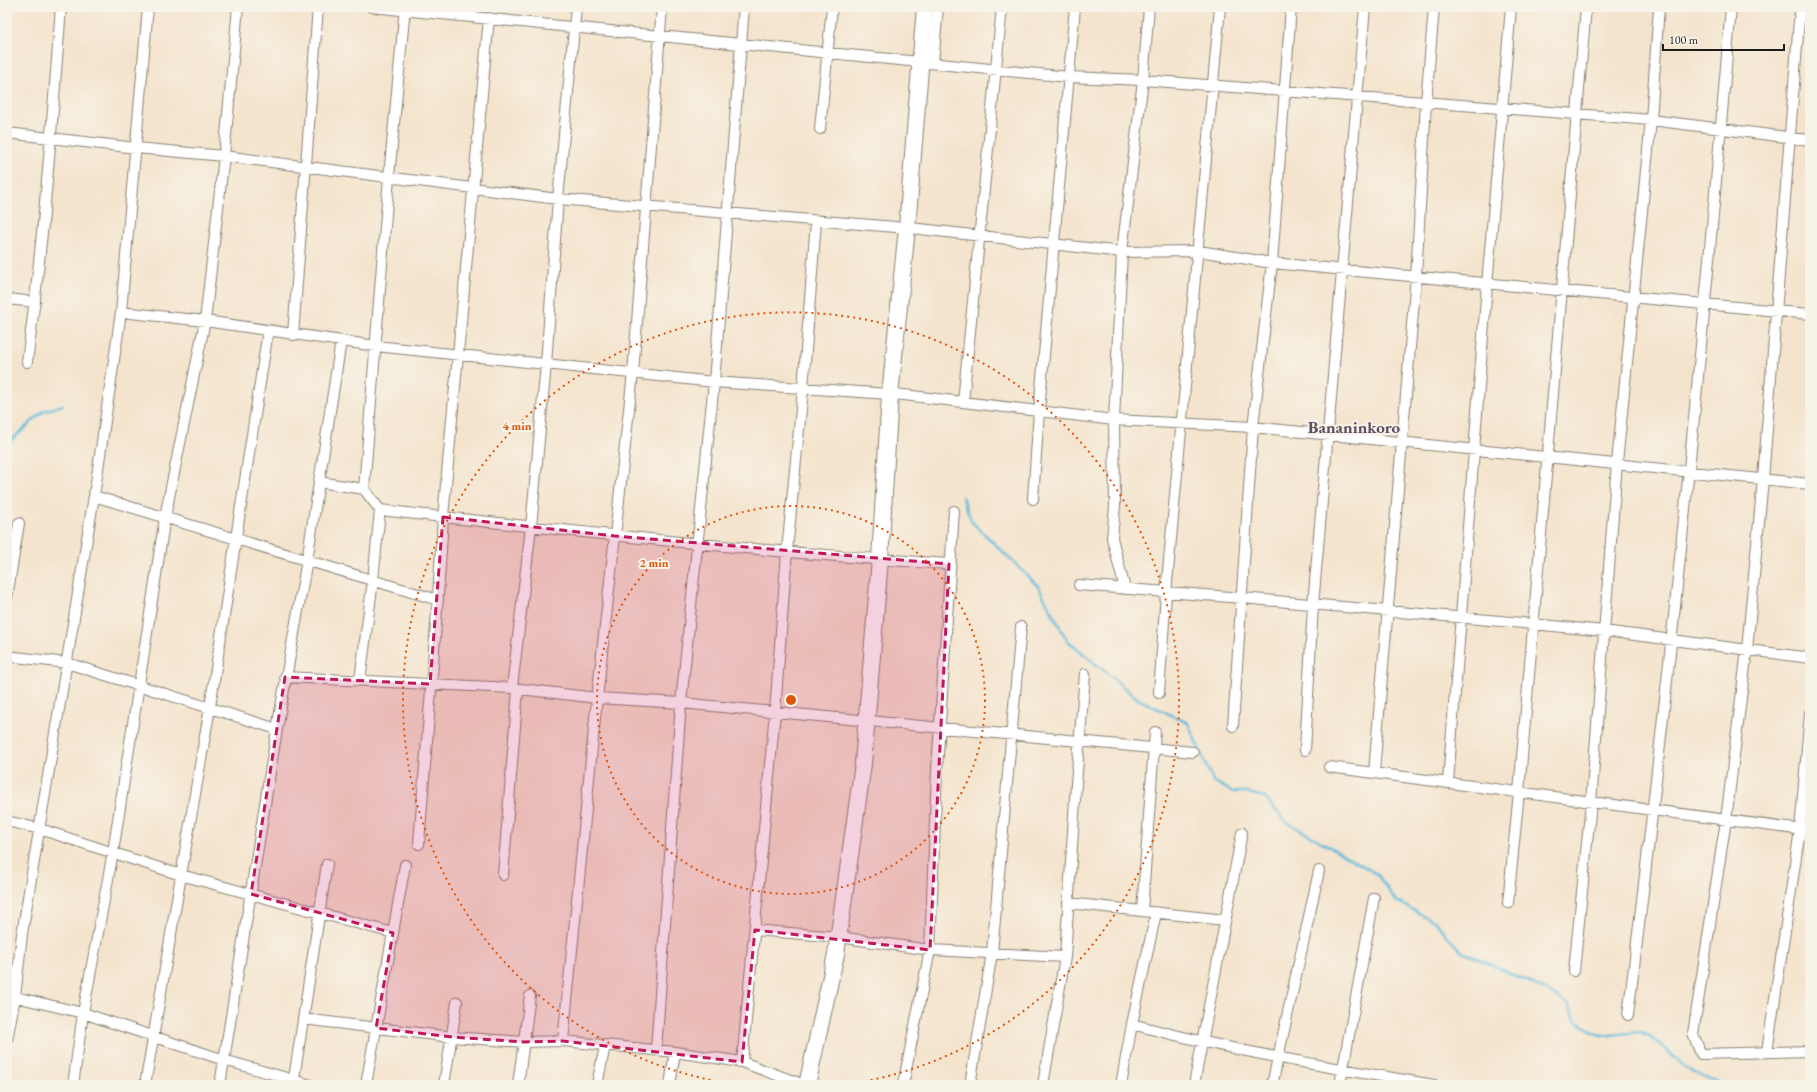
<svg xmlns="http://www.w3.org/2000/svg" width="1817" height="1092" viewBox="0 0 1817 1092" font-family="'EB Garamond',serif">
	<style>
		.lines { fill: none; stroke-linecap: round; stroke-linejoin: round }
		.stream { stroke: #5ebadc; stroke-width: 2.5 }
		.minor-casing { stroke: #888074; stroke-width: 12 }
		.trunk-casing { stroke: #888074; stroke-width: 18 }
		.minor { stroke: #fff; stroke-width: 10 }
		.trunk { stroke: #fff; stroke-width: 16 }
		.marked { fill: #c2185b; fill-opacity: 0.2; stroke: #c2185b; stroke-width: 3; stroke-dasharray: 8 5; stroke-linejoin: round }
		.ring { fill: none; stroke: #de560d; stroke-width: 2; stroke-dasharray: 2 4 }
		.labels { text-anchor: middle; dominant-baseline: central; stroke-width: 4; stroke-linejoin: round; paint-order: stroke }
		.quarter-label { font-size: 17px; font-weight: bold; fill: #5e5063; stroke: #f7f3e8 }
		.centre { fill: #de560d; stroke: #f7f3e8; stroke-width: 2 }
		.ring-label { font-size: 12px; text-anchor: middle; font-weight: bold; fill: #de560d; stroke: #f7f3e8; stroke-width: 4; stroke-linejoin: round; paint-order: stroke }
	</style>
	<rect width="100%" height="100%" fill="#f7f3e8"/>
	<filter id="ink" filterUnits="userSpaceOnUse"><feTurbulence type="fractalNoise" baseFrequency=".025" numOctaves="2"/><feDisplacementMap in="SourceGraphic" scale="8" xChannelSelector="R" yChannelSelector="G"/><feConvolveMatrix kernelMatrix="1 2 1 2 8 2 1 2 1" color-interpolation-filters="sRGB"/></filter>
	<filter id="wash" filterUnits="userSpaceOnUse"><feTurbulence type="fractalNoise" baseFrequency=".012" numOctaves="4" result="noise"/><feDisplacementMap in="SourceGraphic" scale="16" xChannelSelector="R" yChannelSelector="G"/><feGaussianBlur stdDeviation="0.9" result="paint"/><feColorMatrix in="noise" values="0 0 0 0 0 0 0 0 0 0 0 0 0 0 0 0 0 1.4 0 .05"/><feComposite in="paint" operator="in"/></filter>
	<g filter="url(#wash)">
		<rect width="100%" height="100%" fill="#f4e4cd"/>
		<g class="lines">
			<!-- stream -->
			<path class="stream" d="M7,444L44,411L63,405
				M962,497L972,522L1038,586L1067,640L1138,699L1188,723L1213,781L1233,792H1244L1264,797L1285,821L1377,874L1396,901L1434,921L1460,950L1546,990L1569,1005L1576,1021L1600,1036L1641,1032L1650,1036L1685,1067L1722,1085"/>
		</g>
	</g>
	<g filter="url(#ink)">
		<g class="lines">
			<!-- minor casing -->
			<g class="minor-casing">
				<path id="minor" d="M372,7L1069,77L1143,80L1651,120L1810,140
					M1800,7L1763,479L1747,650L1726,820L1693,1034L1701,1054L1810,1051
					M933,63L938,7
					M820,129L832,7
					M7,133L136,148L224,156L558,199L920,229L1122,252L1199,251L1272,263L1810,314
					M7,299L35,302
					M121,312L205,321L376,346L714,382L904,395L1114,420L1253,427L1810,484
					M293,335L318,7
					M27,362C43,244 52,126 61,7
					M963,402L1002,7
					M319,482L364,489L380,510L373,580L360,680
					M364,489L389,177L405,7
					M94,496L438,600
					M1033,499L1039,411L1075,7
					M380,510C569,531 759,552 949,564
					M1079,585L1242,598L1533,624L1604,631L1810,658
					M1125,589L1112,538L1115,506L1114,420L1122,252L1143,80L1149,7
					M7,597L19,523
					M7,656L67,663L277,729
					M285,677L512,688L597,698L681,703L1193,752
					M512,688L531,527L546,364L558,199L576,7
					M1159,693L1166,593L1220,7
					M1233,726L1253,427L1272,263L1291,7
					M1305,750L1313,605L1365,7
					M1329,767L1810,831
					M1374,772L1416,277L1426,103L1434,7
					M1448,782L1487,285L1511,7
					M7,821L40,829L181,875L393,933
					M419,844C427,735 437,626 443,517L489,18
					M503,875L518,689
					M1068,903L1225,920
					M1508,903L1519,792L1586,7
					M1142,911L1155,732
					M755,930L839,937L930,950L1065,957
					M1574,971L1591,803L1617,463L1651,120L1659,7
					M7,995L83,1013L224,1060L311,1085
					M1628,1015C1670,680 1703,344 1731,7
					M303,1019L452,1037L524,1042L563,1041L675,1052L742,1062L804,1085
					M1132,1024C1232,1051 1332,1068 1434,1085
					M7,1040L15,997L22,934L94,496L121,312L148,7
					M563,1041L597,698L633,373L662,7
					M656,1050L681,703L714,382L744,7
					M1767,1052L1800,830L1810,713
					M742,1062L775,712L787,551L803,389L816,221
					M73,1085L83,1013L113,852L165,517L205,321L224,156L238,7
					M145,1085L210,707L268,331
					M220,1085L277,729L307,560L341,341
					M293,1085L327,864
					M366,1085L405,865
					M444,1085L457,1002
					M518,1085L530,996
					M597,1085L605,1046
					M670,1085L675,1052
					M903,1085L930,950L937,769L954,511
					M970,1085L992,953L1021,627
					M1043,1085L1065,957L1076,784L1085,674
					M1121,1085L1132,1024L1156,913
					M1194,1085L1242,833
					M1272,1085L1319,871
					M1340,1085L1374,898"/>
			</g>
			<!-- trunk casing -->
			<g class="trunk-casing">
				<path id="trunk" d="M807,1085L836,954L863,764L880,559L890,395L907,228L925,7"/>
			</g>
			<!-- minor -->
			<use href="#minor" class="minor"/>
			<!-- trunk -->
			<use href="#trunk" class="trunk"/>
		</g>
	</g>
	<!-- marked area -->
	<path class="marked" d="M443,517L615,536L949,564L930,950L755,930L742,1062L563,1041L524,1042L452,1037L376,1028L393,933L251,894L285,677L430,684Z"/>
	<!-- distance rings -->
	<g class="ring">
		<circle cx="791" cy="700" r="194"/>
		<path d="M740 1085A388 388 0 1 1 842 1085"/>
	</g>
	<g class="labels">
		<!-- quarter labels -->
		<g class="quarter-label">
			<text x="1354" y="427">Bananinkoro</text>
		</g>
	</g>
	<circle cx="791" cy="700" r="6" class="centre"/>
	<g class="ring-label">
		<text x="517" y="430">4 min</text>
		<text x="654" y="567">2 min</text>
	</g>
	<!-- margin -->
	<rect width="1817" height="1092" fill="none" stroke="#f7f3e8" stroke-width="24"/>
	<!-- scale -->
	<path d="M1663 44v6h121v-6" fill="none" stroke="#1c1c1c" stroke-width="2"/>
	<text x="1669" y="44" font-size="12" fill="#1c1c1c" stroke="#f7f3e8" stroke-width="3" paint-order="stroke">100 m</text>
</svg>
